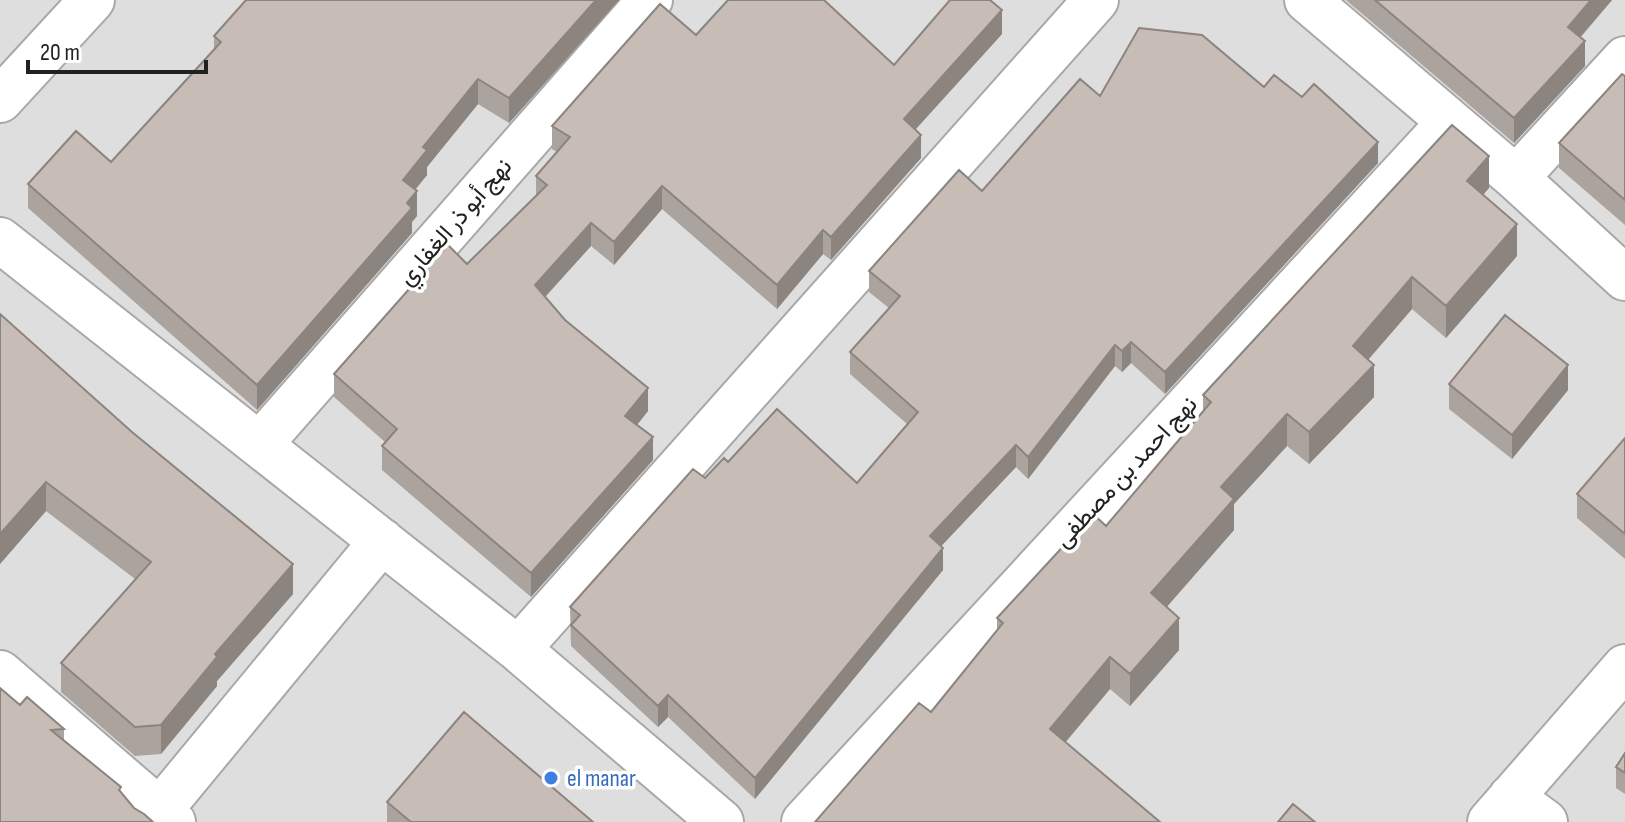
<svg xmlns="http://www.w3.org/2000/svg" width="1625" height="822" viewBox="0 0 1625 822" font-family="'Sofia Sans Condensed',Vazirmatn,sans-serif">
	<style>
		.residential { fill: #dfdede }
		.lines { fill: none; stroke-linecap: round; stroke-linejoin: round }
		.minor-casing { stroke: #a8a8a8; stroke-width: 48 }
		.minor { stroke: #fff; stroke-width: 44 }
		.wall { fill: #aba39d }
		.shaded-wall { fill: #8b847f }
		.building { fill: #c7bdb6; stroke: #8b847f; stroke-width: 2 }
		.shop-dot { fill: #3f7fe0; stroke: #fff; stroke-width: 3 }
		.labels { text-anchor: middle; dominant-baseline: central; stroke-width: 7; stroke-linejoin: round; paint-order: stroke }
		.street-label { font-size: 24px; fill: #212121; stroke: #fff }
		.shop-label { font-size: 24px; fill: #366cbe; stroke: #fff; text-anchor: start }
	</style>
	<rect width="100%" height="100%" fill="#f2ede7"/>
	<!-- residential -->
	<path class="residential" d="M0,0H1625V822H0Z"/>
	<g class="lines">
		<!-- minor casing -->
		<g class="minor-casing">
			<path id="minor" d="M1307,0L1516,178L1625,278
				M0,100L92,0
				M1516,178L1625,59
				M0,240L518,649L721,822
				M260,444L650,0
				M518,649L1096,0
				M0,673L173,822
				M1511,797L1545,822
				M150,822L382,541
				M804,822L1449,123
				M1490,822L1625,667"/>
		</g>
		<!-- minor -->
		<use href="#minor" class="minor"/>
	</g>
	<!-- wall -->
	<path class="wall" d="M246,0H619L509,123L478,104L427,167V175L415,189L417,216L412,222V233L257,410L28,208V184L111,162L214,50V36Z
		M1346,0H1612L1581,37L1585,66L1514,143Z
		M1002,34L916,129L921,158L831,260L823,254L777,309L662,209L614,265L591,246L545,297L565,320L648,411L637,425L653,460L531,597L382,470V446L385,442L334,397V374L467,264L536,196V176L557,152L552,149V126L696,35L894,65Z
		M1625,76V225L1559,168V143Z
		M1264,87L1378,163L1165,394L1131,363L1122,372L1115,366L1028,479L1016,467L941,546L943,570L755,799L668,717L658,727L571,646L570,607L705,478L728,462L857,483L907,424L850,374V352L889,308L869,292V271L982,191L1100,96Z
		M1489,188L1483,195L1517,256L1446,338L1412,309L1368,360L1374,397L1309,464L1287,446L1234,504V530L1166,607L1179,650L1130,706L1110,689L1066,742L931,712L997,630V618L1106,526L1203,411V395Z
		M0,314L293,594L217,681V686L161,754L135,756L61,692V663L135,579L46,511L0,564Z
		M1449,384L1568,390L1512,459L1449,409Z
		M1625,438V559L1577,518V494Z
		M20,705L64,729V740L121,793L134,808L0,822Z
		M1625,753V794L1616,788V767Z
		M387,802L593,822H387Z"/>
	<!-- shaded-wall -->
	<path class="shaded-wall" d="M596,0H619L509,123V98Z
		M1591,0H1612L1568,51V27Z
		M1002,10V34L904,142V119Z
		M1585,41V66L1514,143V118Z
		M478,79V104L427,167V175L403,205V180L423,147Z
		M921,135V158L831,260V237Z
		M1378,142V163L1165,394V372Z
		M1489,156V188L1467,213V181Z
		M662,186V209L614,265V242Z
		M417,191V216L412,222V233L257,410V385Z
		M591,223V246L535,308V285Z
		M1517,224V256L1446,338V306Z
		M823,230V254L777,309V285Z
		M1412,277V309L1353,377V346Z
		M1131,342V363L1122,372V351Z
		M1115,345V366L1028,479V457Z
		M1374,365V397L1309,464V432Z
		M1568,365V390L1512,459V435Z
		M648,388V411L625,440V416Z
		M1287,414V446L1234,504V530L1151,625V593L1221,487Z
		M653,437V460L531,597V573Z
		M1016,445V467L930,558V536Z
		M46,482V511L0,564V534Z
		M943,548V570L755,799V778Z
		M293,564V594L217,681V686L161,754V725L215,654Z
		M1179,618V650L1130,706V674Z
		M1110,657V689L1050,760V729Z
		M668,695V717L658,727V706Z"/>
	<!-- building -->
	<path class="building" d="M246,0H596L509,98L478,79L423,147L427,150L403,180L417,191L407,203L412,208L257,385L28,184L76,131L111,162L221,42L214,36Z
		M728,0H824L894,65L950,0H990L1002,10L904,119L921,135L831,237L823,230L777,285L662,186L614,242L591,223L535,285L565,320L648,388L625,416L653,437L531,573L382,446L397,429L334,374L448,245L467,264L547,185L536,176L570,137L552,126L660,4L696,35Z
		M1375,0H1591L1568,27L1585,41L1514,118Z
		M1139,28L1202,35L1264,87L1274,75L1302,97L1314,84L1378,142L1165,372L1131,342L1122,351L1115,345L1028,457L1016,445L930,536L943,548L755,778L668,695L658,706L571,625L580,615L570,607L693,469L705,478L724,458L728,462L777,409L857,483L918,412L850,352L900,296L869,271L959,170L982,191L1080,79L1100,96Z
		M1622,74L1625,76V200L1559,143Z
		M1452,125L1489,156L1467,181L1517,224L1446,306L1412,277L1353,346L1374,365L1309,432L1287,414L1221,487L1234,499L1151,593L1179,618L1130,674L1110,657L1050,729L1160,822H815L919,703L931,712L1003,623L997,618L1093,514L1106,526L1211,402L1203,395Z
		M0,314L132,432L293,564L215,654L217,657L161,725L135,727L61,663L151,562L46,482L0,534Z
		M1505,315L1568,365L1512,435L1449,384Z
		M1625,438V534L1577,494Z
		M0,688L20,705L27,697L64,729L51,730L121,787L119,790L134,808L144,814L153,822H0Z
		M464,712L593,822H411L387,802Z
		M1625,753V773L1616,767Z
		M1293,804L1315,822H1278Z"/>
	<!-- markers -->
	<circle class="shop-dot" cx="551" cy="778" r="8"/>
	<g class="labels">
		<!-- street labels -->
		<g class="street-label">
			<text transform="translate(455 222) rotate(-49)">نهج أبو ذر الغفاري</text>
			<text transform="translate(1126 472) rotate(-47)">نهج احمد بن مصطفى</text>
		</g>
		<!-- shop labels -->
		<g class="shop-label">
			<text x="567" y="778">el manar</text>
		</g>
	</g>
	<!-- scale -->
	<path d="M28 60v12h178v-12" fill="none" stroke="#212121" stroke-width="4"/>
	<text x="40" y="60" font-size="24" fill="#212121" stroke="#ffffff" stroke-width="6" paint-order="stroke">20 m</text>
</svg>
